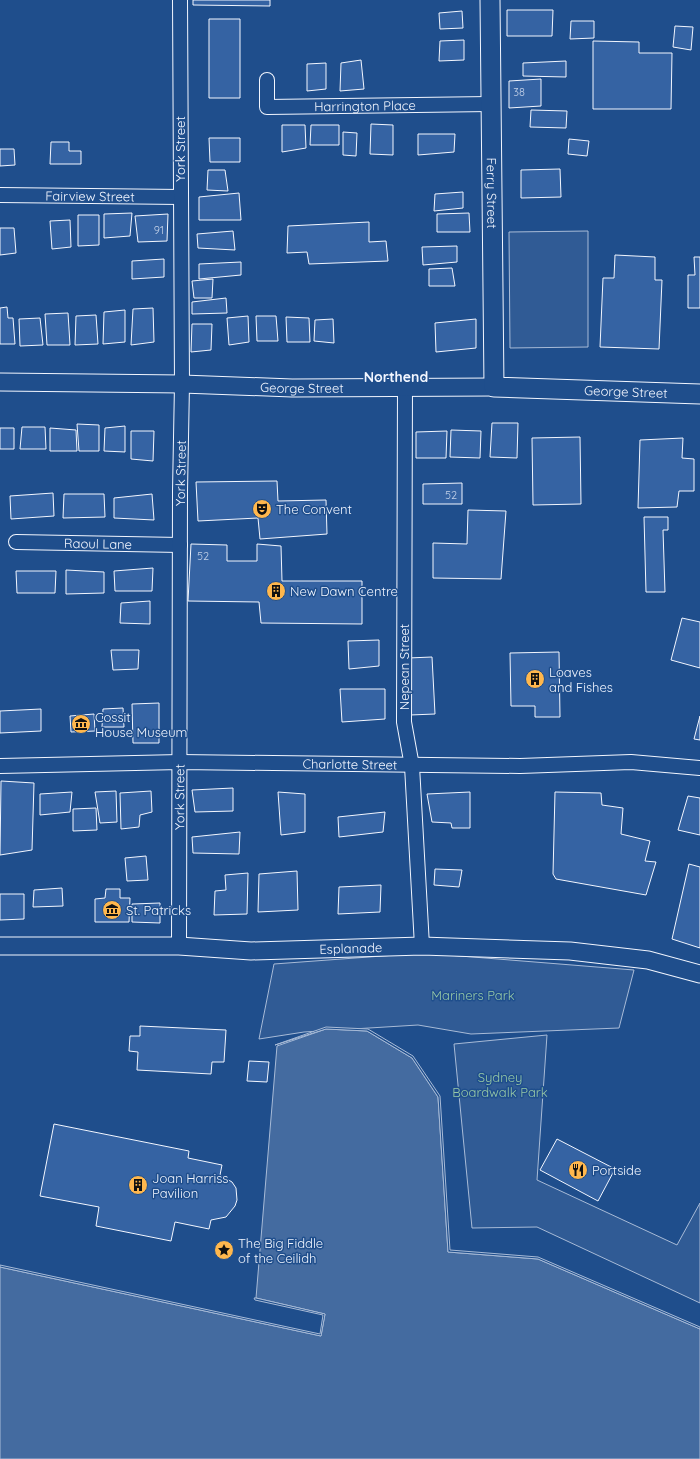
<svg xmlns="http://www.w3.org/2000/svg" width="700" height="1459" viewBox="0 0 700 1459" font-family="Quicksand,sans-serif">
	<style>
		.green { fill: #305b95; stroke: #a8bbd7 }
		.water { fill: #446ba0; stroke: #a8bbd7 }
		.pier { fill: #1f4e8c; stroke: #a8bbd7 }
		.building { fill: #3563a3; stroke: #f2f6ff }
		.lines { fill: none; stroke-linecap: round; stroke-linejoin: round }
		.minor-casing { stroke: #f2f6ff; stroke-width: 16 }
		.tertiary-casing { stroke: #f2f6ff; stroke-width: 19 }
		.secondary-casing { stroke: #f2f6ff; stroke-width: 21 }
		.minor { stroke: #1f4e8c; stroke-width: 14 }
		.tertiary { stroke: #1f4e8c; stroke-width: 17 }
		.secondary { stroke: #1f4e8c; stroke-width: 19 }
		.labels { text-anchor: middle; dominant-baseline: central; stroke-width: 3; stroke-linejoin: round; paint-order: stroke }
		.number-label { font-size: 11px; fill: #c3d1e8 }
		.street-label { font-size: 13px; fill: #f2f6ff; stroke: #1f4e8c }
		.poi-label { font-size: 13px; fill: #f2f6ff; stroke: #1f4e8c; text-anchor: start }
		.park-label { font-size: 13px; fill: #97c8a6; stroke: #1f4e8c }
		.neighbourhood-label { font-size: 14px; font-weight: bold; fill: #f2f6ff; stroke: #1f4e8c }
	</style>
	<rect width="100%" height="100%" fill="#1f4e8c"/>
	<!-- green -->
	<path class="green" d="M588,231V347L510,348L509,232Z
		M423,953L634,970L619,1028L471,1034L418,1025L304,1032L259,1039L274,964Z
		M547,1035L537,1180L677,1245L700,1203V1303L537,1227L472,1228L454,1044Z"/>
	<!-- water -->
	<path class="water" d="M326,1029L367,1031L412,1058L438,1097L448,1252L538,1259L700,1329V1459H0V1267L321,1336L325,1314L256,1298L277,1046Z"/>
	<!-- pier -->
	<path class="pier" d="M326,1027L368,1029L413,1056L440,1096L450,1250L538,1257L700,1327V1329L538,1259L448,1252L438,1097L412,1058L367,1031L326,1029L275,1045Z
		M0,1265L320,1334L323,1315L255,1300L254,1298H256L325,1314L321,1336L0,1267Z"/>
	<!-- building -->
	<path class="building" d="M193,0H270V6L193,5Z
		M507,10H553L552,36H507Z
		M462,11L463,28L440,29L439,13Z
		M209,19H240V98H209Z
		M571,21H594V38L570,39Z
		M675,26L693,27L691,50L673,47Z
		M464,40V60L439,61L440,41Z
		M593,41L639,42V53H672L671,109H593Z
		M361,60L364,89L340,91L341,63Z
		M566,61V77L523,76V63Z
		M326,63V89L307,91V64Z
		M541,79V106L509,108V81Z
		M531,110L567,111L566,128L530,127Z
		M371,124L393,125V155L370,154Z
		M282,125H305L306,148L282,152Z
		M311,125H339V145H310Z
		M343,132L357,133L356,156L343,155Z
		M418,134H455L454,152L418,155Z
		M209,138H240V162H210Z
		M569,139L589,141L587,156L568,154Z
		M51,142H69V151H81V164H50Z
		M0,149H14L15,165L0,166Z
		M560,169L561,197L521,198V170Z
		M208,170H225L228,191L207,190Z
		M463,192V208L434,211L435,194Z
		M239,193L241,220H199V197Z
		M132,213L130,236L104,238V214Z
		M469,213L470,232H437V214Z
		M168,214L167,241L138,242L135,216Z
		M78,215H99V245L78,246Z
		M70,220L71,247L52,249L50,221Z
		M369,222V242L386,241L388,261L309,264L307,252L287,253L288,226Z
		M0,228H14L16,253L0,255Z
		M233,231L235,250L198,248L197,234Z
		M457,246V262L423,265L422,247Z
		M615,255L655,257V280H662L659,349L600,347L603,278H614Z
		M694,257H700V308H688V275H695Z
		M164,259V277L132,279V261Z
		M241,262V275L199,279V264Z
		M452,268L455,286H429V269Z
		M213,279L212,298H194L192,281Z
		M226,298L227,313L192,314V302Z
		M7,307L8,318H13L15,344H0V308Z
		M153,308L154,342L131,345L133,309Z
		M125,310V342L103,344L104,312Z
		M68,313L70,345H47L45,314Z
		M96,315L98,344L75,345L76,316Z
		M248,316L249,342L229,345L227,318Z
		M256,316H276L278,341H257Z
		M286,317L309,318L310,342H287Z
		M40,318L43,345L20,346L19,319Z
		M333,319L334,343L314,341L315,320Z
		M476,319V348L436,352L435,323Z
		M192,324H212L211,350L191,352Z
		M492,423H518L517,458L490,457Z
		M77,424L99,425V451H79Z
		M125,426V452L104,451L105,428Z
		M22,427H45L46,449H20Z
		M0,428H14V449H0Z
		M50,428L76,430L77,451H50Z
		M451,430L481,431L480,458L450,457Z
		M131,431H154L153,461L131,459Z
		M447,431L446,458H416V432Z
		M580,437L581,504L533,505L532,438Z
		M683,438L682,458L694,459V491H679L677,507L638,508L640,440Z
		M277,481L278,501L326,500L327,534L260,539L258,518L198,521L196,482Z
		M462,483V504H423V484Z
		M53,493L54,516L11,519L10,496Z
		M64,494H104L105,517L63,518Z
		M152,494L154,520L114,518V498Z
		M468,510L506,511L501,579L433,578V543L467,544Z
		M644,517H668V530H663L665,592H646Z
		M191,544L227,545V561H257V544L281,546L282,581H362V624L261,623L259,602L188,601Z
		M153,568L152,591H115L114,571Z
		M66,570L104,572V593L66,594Z
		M16,571H56L55,593H17Z
		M150,601V624L120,623L121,603Z
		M682,618L700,622V668L671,660Z
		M379,640V666L349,669L348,641Z
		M111,650H139L138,669L113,670Z
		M559,652L560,717H535V706H511L510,653Z
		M432,657L435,714L410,715L408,658Z
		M340,689H385V719L342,722Z
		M159,703V743H133L132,704Z
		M123,708L124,727H102L103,709Z
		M41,709V731L0,733V711Z
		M94,714L95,731L71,732L70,716Z
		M700,716V740L694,739Z
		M1,781L34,783L32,850L0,855Z
		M233,788V811L195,812L192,790Z
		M116,791L117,822L100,823L95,792Z
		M151,791L152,812L140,815L139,827L121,829L120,793Z
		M72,792L70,812L40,815V794Z
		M278,792L305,794V832L281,835Z
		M470,792V828H452L451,823L432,822L427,794Z
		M555,792L601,793L602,805L623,808L621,834L650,841L645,861L656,862L646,895L556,879L553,874Z
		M688,796L700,798V835L678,830Z
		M96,808L97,830L73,831V809Z
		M385,812L383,832L339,837L338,817Z
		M240,832L239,854L193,853L192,837Z
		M146,856L148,880L127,881L125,858Z
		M689,864L700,867V948L672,939Z
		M435,869L462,870L459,887L434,885Z
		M297,871L298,910L258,912L259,874Z
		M248,873L247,914L214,915L215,891L226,890L225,875Z
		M381,885L380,912L338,914L339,887Z
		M62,888L63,906L33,907L34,890Z
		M106,889H120V898H130L129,922H95V899L105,898Z
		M0,894H24V919L0,920Z
		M160,903V923L132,922V904Z
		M140,1026L226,1030L224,1062H212L211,1074L137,1070L138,1052L129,1051L130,1036H140Z
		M249,1061L269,1062L267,1082L247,1081Z
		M54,1124L189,1151L188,1158L222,1165L220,1175L232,1182L236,1188L237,1200L235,1206L226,1217L211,1220L209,1229L175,1222L171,1241L96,1226L99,1207L40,1196Z
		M557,1139L615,1169L598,1201L540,1170Z"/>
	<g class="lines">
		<!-- minor casing -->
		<g class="minor-casing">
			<g id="minor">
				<path id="s1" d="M267,80V107L490,104"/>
				<path id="s2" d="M0,195L181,197"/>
				<path d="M405,387L404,722L412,766L422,946"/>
				<path id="s3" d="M16,542L180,545"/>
				<path id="s4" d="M0,766L180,762L520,766L631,762L700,768"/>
				<path id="s5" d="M179,946L180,491L182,384L180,0"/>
			</g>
		</g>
		<!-- tertiary casing -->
		<g class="tertiary-casing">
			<g id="tertiary">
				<path id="s6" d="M0,382L182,384L292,388L494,387"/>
				<path id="s7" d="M0,946H179L251,951L422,946L570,951L648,960L700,974"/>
			</g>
		</g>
		<!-- secondary casing -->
		<g class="secondary-casing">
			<g id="secondary">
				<path id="s8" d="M490,0L494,387L700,394"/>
			</g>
		</g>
		<!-- minor -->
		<use href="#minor" class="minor"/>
		<!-- tertiary -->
		<use href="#tertiary" class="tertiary"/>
		<!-- secondary -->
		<use href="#secondary" class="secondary"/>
	</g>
	<!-- icons -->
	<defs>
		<g id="theatre-disc" transform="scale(1)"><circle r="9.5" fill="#ffb74d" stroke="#1f4e8c"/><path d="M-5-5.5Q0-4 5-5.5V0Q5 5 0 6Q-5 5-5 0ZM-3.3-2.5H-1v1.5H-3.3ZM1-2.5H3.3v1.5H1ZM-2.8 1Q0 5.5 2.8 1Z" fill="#111"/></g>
		<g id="building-disc" transform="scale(1)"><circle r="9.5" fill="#ffb74d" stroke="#1f4e8c"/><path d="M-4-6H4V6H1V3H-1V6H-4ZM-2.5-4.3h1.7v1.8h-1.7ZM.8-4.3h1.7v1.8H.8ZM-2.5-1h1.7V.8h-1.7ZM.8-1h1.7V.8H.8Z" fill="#111"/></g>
		<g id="museum-disc" transform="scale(1)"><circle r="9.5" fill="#ffb74d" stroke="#1f4e8c"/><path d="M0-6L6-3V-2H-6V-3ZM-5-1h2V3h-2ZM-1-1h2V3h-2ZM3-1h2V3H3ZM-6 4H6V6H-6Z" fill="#111"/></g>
		<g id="restaurant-disc" transform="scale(1)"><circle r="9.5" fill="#ffb74d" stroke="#1f4e8c"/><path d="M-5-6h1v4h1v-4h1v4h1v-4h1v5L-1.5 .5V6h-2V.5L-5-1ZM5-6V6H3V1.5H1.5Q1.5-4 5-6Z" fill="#111"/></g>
		<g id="sight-disc" transform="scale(1)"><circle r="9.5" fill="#ffb74d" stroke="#1f4e8c"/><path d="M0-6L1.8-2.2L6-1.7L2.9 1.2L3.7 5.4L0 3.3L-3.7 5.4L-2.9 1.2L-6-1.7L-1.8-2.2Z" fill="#111"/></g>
	</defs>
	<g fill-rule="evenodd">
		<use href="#theatre-disc" x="262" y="509"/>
		<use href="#building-disc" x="276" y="591"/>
		<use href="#building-disc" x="535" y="679"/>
		<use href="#museum-disc" x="81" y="724"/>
		<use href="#museum-disc" x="112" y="910"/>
		<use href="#restaurant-disc" x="578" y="1170"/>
		<use href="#building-disc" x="138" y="1185"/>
		<use href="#sight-disc" x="224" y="1250"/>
	</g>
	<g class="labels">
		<!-- number labels -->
		<g class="number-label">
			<text x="519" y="92">38</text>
			<text x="159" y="230">91</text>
			<text x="451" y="495">52</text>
			<text x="203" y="556">52</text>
		</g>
		<!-- street labels -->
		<g class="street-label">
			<text stroke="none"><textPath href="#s1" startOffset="125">Harrington Place</textPath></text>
			<text transform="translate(180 149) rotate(-90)">York Street</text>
			<text stroke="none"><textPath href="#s8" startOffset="193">Ferry Street</textPath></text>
			<text stroke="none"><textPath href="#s2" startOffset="90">Fairview Street</textPath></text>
			<text stroke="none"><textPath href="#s6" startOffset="302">George Street</textPath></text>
			<text stroke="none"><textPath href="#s8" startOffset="519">George Street</textPath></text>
			<text stroke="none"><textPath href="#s5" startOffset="473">York Street</textPath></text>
			<text stroke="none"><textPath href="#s3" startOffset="82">Raoul Lane</textPath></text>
			<text transform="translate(404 667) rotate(-90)">Nepean Street</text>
			<text stroke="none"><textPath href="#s4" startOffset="350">Charlotte Street</textPath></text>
			<text stroke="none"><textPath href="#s5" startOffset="149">York Street</textPath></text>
			<text stroke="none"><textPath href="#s7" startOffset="351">Esplanade</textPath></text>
		</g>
		<!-- poi labels -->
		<g class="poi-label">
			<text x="276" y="509">The Convent</text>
			<text x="290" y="591">New Dawn Centre</text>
			<text x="549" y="672">Loaves<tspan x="549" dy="15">and Fishes</tspan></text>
			<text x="95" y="717">Cossit<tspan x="95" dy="15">House Museum</tspan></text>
			<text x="126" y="910">St. Patricks</text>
			<text x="592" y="1170">Portside</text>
			<text x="152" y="1178">Joan Harriss<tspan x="152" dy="15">Pavilion</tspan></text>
			<text x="238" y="1243">The Big Fiddle<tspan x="238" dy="15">of the Ceilidh</tspan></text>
		</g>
		<!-- park labels -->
		<g class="park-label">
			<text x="473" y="995">Mariners Park</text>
			<text x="500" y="1077">Sydney<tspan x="500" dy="15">Boardwalk Park</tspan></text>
		</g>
		<!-- neighbourhood labels -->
		<g class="neighbourhood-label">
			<text x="396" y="377">Northend</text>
		</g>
	</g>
</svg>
